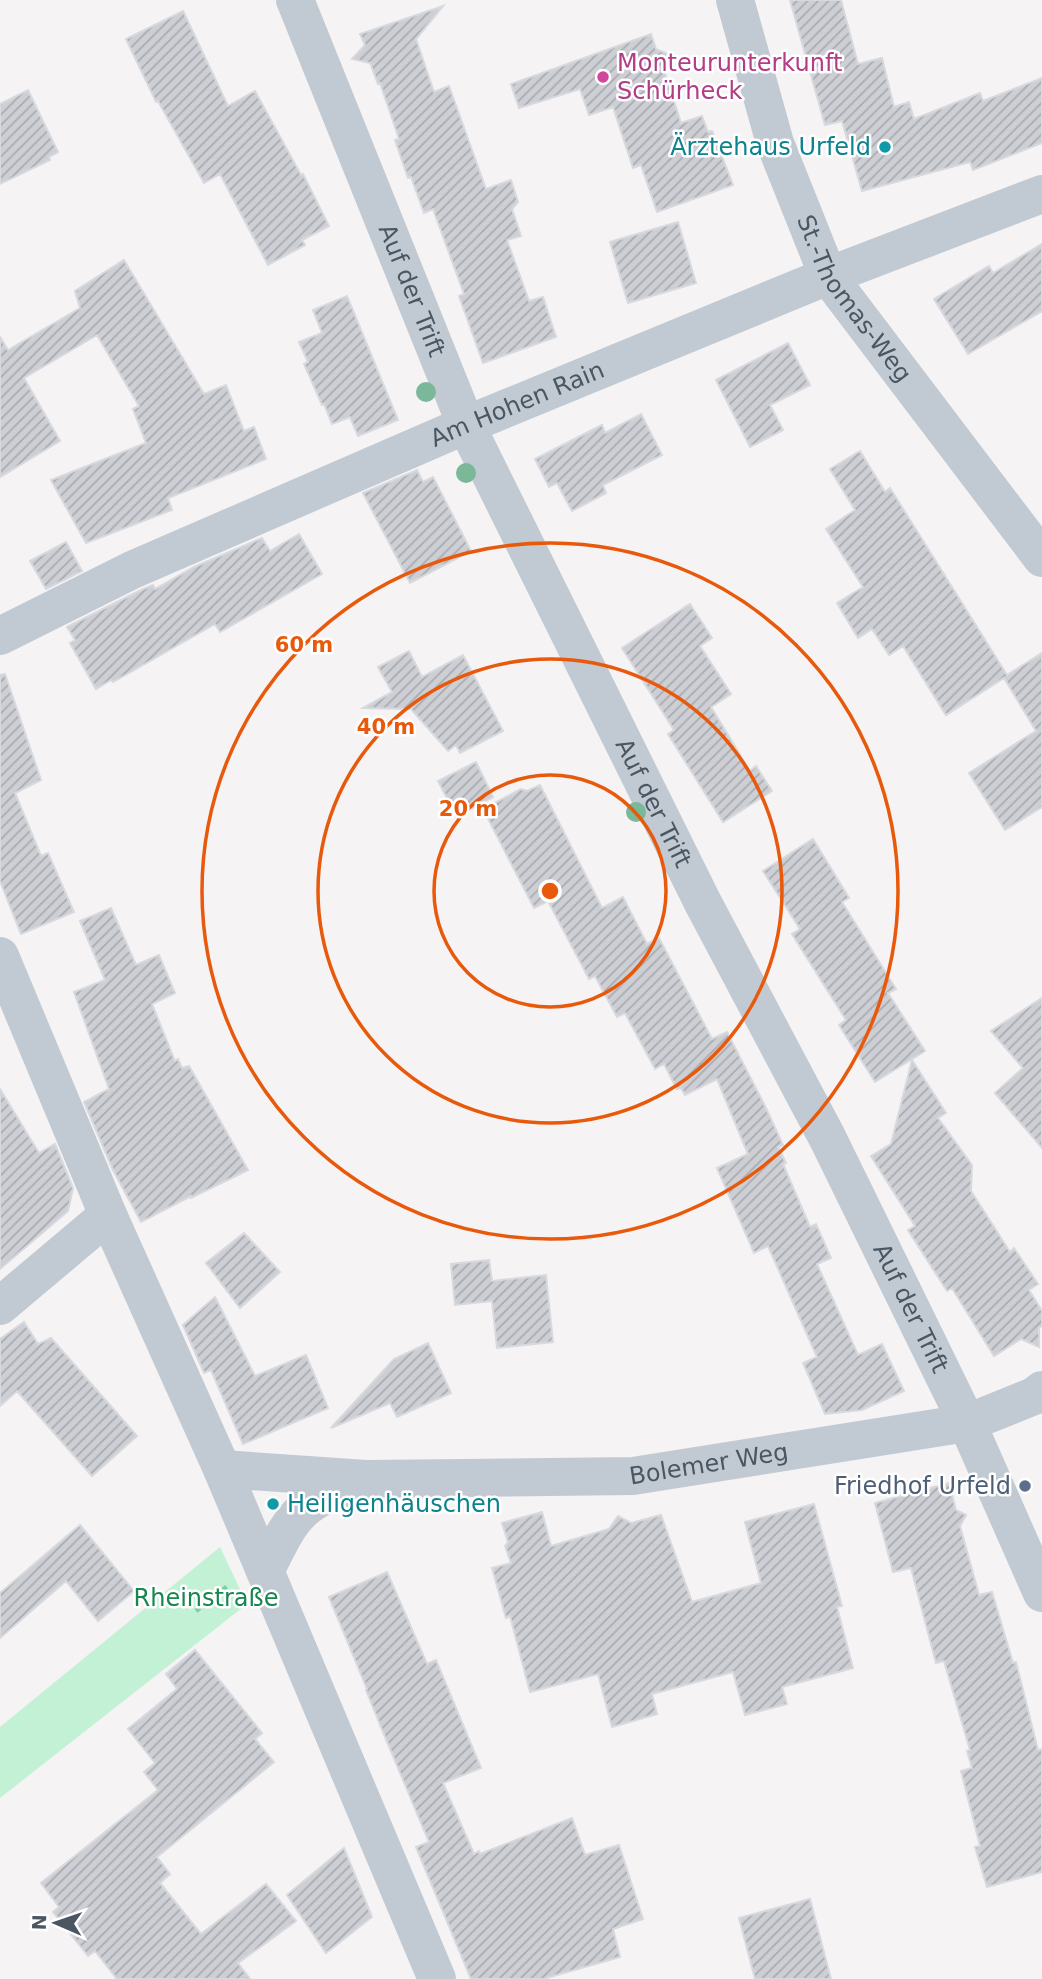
<svg xmlns="http://www.w3.org/2000/svg" width="1042" height="1979" viewBox="0 0 1042 1979" font-family="'DejaVu Sans',sans-serif">
	<style>
		.green { fill: #c3f1d5 }
		.building { fill: url(#building-hatch); stroke: #d7d9de; stroke-width: 2 }
		.lines { fill: none; stroke-linecap: round; stroke-linejoin: round }
		.path { stroke: #7ad0a6; stroke-width: 4.5; stroke-dasharray: 5 3.5; stroke-linecap: butt }
		.minor { stroke: #c1cad2; stroke-width: 38 }
		.tree { fill: #7bb799 }
		.ring { fill: none; stroke: #e8590c; stroke-width: 3.5 }
		.hotel-dot { fill: #d1479c; stroke: #fff; stroke-width: 2.5 }
		.culture-dot { fill: #0f9aa8; stroke: #fff; stroke-width: 2.5 }
		.service-dot { fill: #5c6f8a; stroke: #fff; stroke-width: 2.5 }
		.labels { text-anchor: middle; dominant-baseline: central; stroke-width: 5; stroke-linejoin: round; paint-order: stroke }
		.hotel-label { font-size: 24px; fill: #b23c85; stroke: #fff; text-anchor: start }
		.culture-label { font-size: 24px; fill: #0d838f; stroke: #fff; text-anchor: end }
		.street-label { font-size: 24px; fill: #4a5661; stroke: #fff }
		.service-label { font-size: 24px; fill: #4e5e75; stroke: #fff; text-anchor: end }
		.park-label { font-size: 24px; fill: #17864f; stroke: #fff }
		.centre { fill: #e8590c; stroke: #fff; stroke-width: 3.5 }
		.ring-label { font-size: 21px; text-anchor: middle; font-weight: bold; fill: #e8590c; stroke: #fff; stroke-width: 5; stroke-linejoin: round; paint-order: stroke }
	</style>
	<defs>
		<pattern id="building-hatch" width="6" height="6" patternUnits="userSpaceOnUse" patternTransform="scale(1.75)"><rect width="6" height="6" fill="#cdcfd5"/><path d="M-1 1l2-2M0 6l6-6M5 7l2-2" fill="none" stroke="#a8abb0"/></pattern>
	</defs>
	<rect width="100%" height="100%" fill="#f5f3f3"/>
	<!-- green -->
	<path class="green" d="M220,1547L247,1604L0,1798V1727Z"/>
	<!-- building -->
	<path class="building" d="M790,0H841L858,64L882,58L894,107L909,102L914,119L980,93L983,101L1042,78V143L973,170L970,162L862,191L842,121L825,125Z
		M443,6L416,39L434,92L449,86L486,189L511,180L518,202L512,209L521,236L507,240L529,301L543,297L556,337L483,363L459,296L464,294L433,209L424,213L411,177L408,178L395,140L399,139L380,83L378,84L370,63L352,59L365,45L360,34Z
		M183,11L228,106L255,91L301,175L303,174L329,226L302,240L305,245L268,265L220,174L204,183L158,101L156,102L126,39Z
		M651,34L656,49L673,56L665,73L681,123L702,116L708,132L712,131L733,185L657,212L641,165L633,168L613,107L589,115L580,89L519,108L511,84Z
		M28,90L58,152L49,157L50,160L0,184V104Z
		M678,222L696,283L628,303L610,242Z
		M1042,244V311L968,354L934,299L989,266L993,273Z
		M124,260L204,394L226,385L244,431L254,427L266,459L168,498L172,510L86,543L51,480L146,443L133,409L139,406L97,335L24,378L60,441L0,477V337L8,350L80,308L75,291Z
		M347,296L398,420L358,436L350,417L332,424L324,404L322,405L304,364L308,362L299,342L322,333L313,310Z
		M788,343L810,385L770,405L783,430L750,447L716,380Z
		M641,414L662,455L603,485L606,493L572,511L557,483L549,487L535,459L602,425L605,433Z
		M860,451L885,492L890,488L1007,675L1042,653V807L1005,830L969,773L1036,731L1004,678L946,715L903,646L889,655L872,629L858,638L837,603L863,587L826,529L855,510L830,469Z
		M417,470L423,482L433,477L471,551L410,583L363,493Z
		M299,534L322,574L220,632L215,624L113,682L111,680L96,689L70,643L75,640L67,627L141,590L153,585L155,589L194,567L262,538L270,551Z
		M66,542L82,571L46,589L30,561Z
		M690,604L712,638L700,646L731,694L711,707L750,771L756,766L772,791L723,822L668,734L674,730L622,648Z
		M409,651L422,677L463,655L503,731L460,753L456,745L448,751L411,709L363,708L392,692L378,667Z
		M5,674L41,780L15,793L41,856L48,853L74,912L21,934L0,881V675Z
		M476,762L493,797L456,816L438,781Z
		M540,785L602,908L623,897L647,944L659,938L712,1039L727,1032L765,1106L783,1145L778,1147L786,1163L783,1164L810,1227L816,1224L831,1258L817,1264L858,1355L882,1344L904,1391L862,1410L825,1414L803,1363L817,1357L768,1246L754,1253L717,1168L748,1154L717,1079L685,1095L681,1088L677,1089L664,1064L655,1069L625,1013L617,1017L595,976L589,979L548,901L534,908L483,809L521,789L527,791Z
		M813,839L849,898L842,902L896,989L888,993L925,1051L875,1082L839,1025L846,1020L792,934L800,929L763,871Z
		M111,908L136,965L159,955L175,993L152,1004L175,1061L178,1059L182,1068L189,1066L248,1170L191,1198V1196L141,1222L113,1170L84,1102L109,1089L74,992L105,980L80,921Z
		M1042,998V1148L995,1093L1023,1068L991,1031Z
		M912,1060L946,1113L938,1118L972,1165L971,1191L1010,1252L1014,1248L1038,1284L1029,1290L1042,1311V1326L1039,1328V1347L1021,1339L994,1356L952,1288L947,1291L908,1230L915,1226L871,1156L891,1144Z
		M0,1089L39,1153L55,1144L73,1188L68,1211L0,1269Z
		M244,1233L280,1272L240,1308L206,1263Z
		M489,1260L492,1281L546,1275L553,1342L497,1348L492,1301L455,1305L451,1264Z
		M215,1297L255,1376L306,1355L328,1408L243,1444L211,1370L204,1373L183,1325Z
		M24,1322L38,1344L51,1338L137,1436L92,1476L17,1391L0,1406V1339Z
		M428,1343L451,1393L397,1417L390,1403L331,1428L394,1359Z
		M949,1483L956,1510L966,1515L960,1526L979,1595L992,1592L1013,1663L1016,1662L1038,1750L1042,1749V1872L987,1887L975,1847L980,1846L961,1771L972,1768L967,1751L970,1750L944,1661L936,1663L911,1568L893,1572L875,1503Z
		M814,1504L842,1606L837,1607L853,1668L782,1687L787,1704L745,1715L733,1672L652,1694L657,1714L612,1727L598,1674L530,1692L510,1616L506,1618L492,1568L511,1563L505,1546L508,1542L502,1523L542,1512L551,1546L609,1529L618,1516L631,1523L661,1515L692,1602L761,1583L745,1522Z
		M80,1525L134,1591L98,1621L66,1581L0,1638V1593Z
		M387,1572L427,1664L436,1660L481,1768L443,1783L474,1854L479,1851L480,1854L572,1818L585,1855L619,1845L643,1919L613,1929L620,1957L543,1979H471L416,1847L429,1842L385,1737L366,1690L367,1689L329,1597Z
		M195,1650L262,1733L255,1739L274,1762L157,1857L170,1874L160,1883L201,1934L266,1884L296,1921L238,1963L250,1979H117L95,1951L88,1956L53,1912L59,1907L41,1883L158,1790L144,1772L155,1763L128,1729L177,1689L166,1674Z
		M344,1848L372,1917L326,1953L287,1895Z
		M810,1899L831,1979H755L739,1918Z"/>
	<g class="lines">
		<!-- path -->
		<path class="path" d="M196,1611L229,1585"/>
		<!-- minor -->
		<g class="minor">
			<path id="s1" d="M295,0L466,425L703,903L828,1139L967,1423L1042,1593"/>
			<path id="s2" d="M735,0L775,143L828,276L1042,558"/>
			<path id="s3" d="M0,636L132,570L466,425L828,276L1042,194"/>
			<path d="M0,956L108,1215L222,1469L437,1979"/>
			<path d="M0,1306L108,1215"/>
			<path id="s4" d="M222,1469L366,1479L633,1476L967,1423L1034,1396L1042,1390"/>
			<path d="M265,1571C276,1551 285,1527 302,1511C318,1496 341,1489 361,1481"/>
		</g>
	</g>
	<!-- trees -->
	<g class="tree">
		<circle cx="426" cy="392" r="10"/>
		<circle cx="466" cy="473" r="10"/>
		<circle cx="636" cy="812" r="10"/>
	</g>
	<!-- distance rings -->
	<g class="ring">
		<circle cx="550" cy="891" r="116"/>
		<circle cx="550" cy="891" r="232"/>
		<circle cx="550" cy="891" r="348"/>
	</g>
	<!-- markers -->
	<circle class="hotel-dot" cx="603" cy="77" r="7"/>
	<g class="culture-dot">
		<circle cx="885" cy="147" r="7"/>
		<circle cx="273" cy="1504" r="7"/>
	</g>
	<circle class="service-dot" cx="1025" cy="1486" r="7"/>
	<g class="labels">
		<!-- hotel labels -->
		<g class="hotel-label">
			<text x="617" y="63">Monteurunterkunft<tspan x="617" dy="28">Schürheck</tspan></text>
		</g>
		<!-- culture labels -->
		<g class="culture-label">
			<text x="871" y="147">Ärztehaus Urfeld</text>
			<text x="287" y="1504" text-anchor="start">Heiligenhäuschen</text>
		</g>
		<!-- street labels -->
		<g class="street-label">
			<text stroke="none"><textPath href="#s1" startOffset="313">Auf der Trift</textPath></text>
			<text stroke="none"><textPath href="#s2" startOffset="324">St.-Thomas-Weg</textPath></text>
			<text stroke="none"><textPath href="#s3" startOffset="567">Am Hohen Rain</textPath></text>
			<text stroke="none"><textPath href="#s1" startOffset="880">Auf der Trift</textPath></text>
			<text stroke="none"><textPath href="#s1" startOffset="1447">Auf der Trift</textPath></text>
			<text stroke="none"><textPath href="#s4" startOffset="488">Bolemer Weg</textPath></text>
		</g>
		<!-- service labels -->
		<g class="service-label">
			<text x="1011" y="1486">Friedhof Urfeld</text>
		</g>
		<!-- park labels -->
		<g class="park-label">
			<text x="206" y="1598">Rheinstraße</text>
		</g>
	</g>
	<circle cx="550" cy="891" r="10" class="centre"/>
	<g class="ring-label">
		<text x="304" y="652">60 m</text>
		<text x="386" y="734">40 m</text>
		<text x="468" y="816">20 m</text>
	</g>
	<!-- north arrow -->
	<g transform="translate(56 1923) rotate(272)" stroke="#ffffff" stroke-width="5" paint-order="stroke">
	<path d="M0-5L12 26L0 18L-12 26Z" fill="#4a5661"/>
	<text y="-10" font-size="19" font-weight="bold" text-anchor="middle" fill="#4a5661">N</text>
	</g>
</svg>
